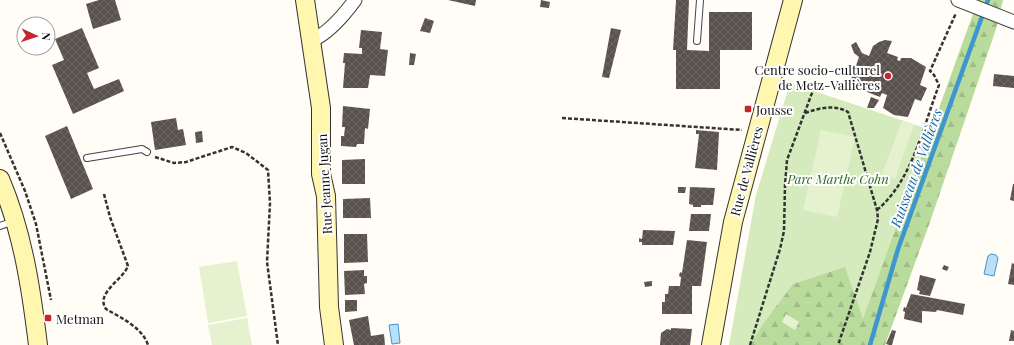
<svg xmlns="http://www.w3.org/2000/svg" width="1014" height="345" viewBox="0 0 1014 345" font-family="'Playfair Display',serif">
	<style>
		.grass { fill: #d5ebbd }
		.forest { fill: url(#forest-firs) }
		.pitch { fill: #e6f2cf }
		.water { fill: #b9e0f7; stroke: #3f96cf }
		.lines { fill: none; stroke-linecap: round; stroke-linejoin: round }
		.stream { stroke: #3f96cf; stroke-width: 4.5 }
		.building { fill: url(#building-cross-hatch) }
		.lane-casing { stroke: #444; stroke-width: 8 }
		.street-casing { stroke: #444; stroke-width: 15 }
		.secondary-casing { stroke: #333; stroke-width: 20 }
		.path { stroke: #333; stroke-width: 2.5; stroke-dasharray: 4 2; stroke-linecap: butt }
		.lane { stroke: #fff; stroke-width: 6 }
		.street { stroke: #fff; stroke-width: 13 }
		.secondary { stroke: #fff6b0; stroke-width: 18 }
		.poi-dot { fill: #c4262e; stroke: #fff; stroke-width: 1.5 }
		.labels { text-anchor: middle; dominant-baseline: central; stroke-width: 4; stroke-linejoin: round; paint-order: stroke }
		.poi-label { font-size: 13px; fill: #111; stroke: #fff; text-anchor: start }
		.street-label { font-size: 13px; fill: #111; stroke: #fff }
		.park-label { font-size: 13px; font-style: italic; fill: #2f6b1f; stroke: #fff }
		.water-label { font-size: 14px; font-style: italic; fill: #1768a6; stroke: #fff }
	</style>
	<defs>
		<pattern id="forest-firs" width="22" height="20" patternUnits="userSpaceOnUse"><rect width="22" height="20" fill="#b9dc9c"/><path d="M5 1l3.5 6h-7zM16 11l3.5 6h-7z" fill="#9ebc85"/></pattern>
		<pattern id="building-cross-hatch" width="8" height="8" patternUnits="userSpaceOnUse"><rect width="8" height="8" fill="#5a524d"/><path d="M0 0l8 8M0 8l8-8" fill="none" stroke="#6d6662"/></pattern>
	</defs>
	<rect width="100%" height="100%" fill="#fffdf5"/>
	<!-- grass -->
	<path class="grass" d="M790,83L931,130L860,345H729L756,195Z"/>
	<!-- forest -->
	<path class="forest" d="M978,0H1003L996,29L930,222L885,345H750L763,324L793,284L845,267L863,319Z"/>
	<!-- pitch -->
	<path class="pitch" d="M902,121L914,125L895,179L882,174Z
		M821,130L855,137L837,217L803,210Z
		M237,261L247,316L208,323L199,267Z
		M786,314L799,322L795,330L782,322Z
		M247,318L252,345H212L208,325Z"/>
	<!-- water -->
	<path class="water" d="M991,254L996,255L998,258L994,276L984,274L988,256Z
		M398,324L400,343L392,344L389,325Z"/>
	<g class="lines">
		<!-- stream -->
		<path class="stream" d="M870,345L898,249L988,0"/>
	</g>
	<!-- building -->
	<path class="building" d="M99,0H115L121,20L93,29L86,4Z
		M448,0H476L475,6Z
		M541,0L550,2L549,8L540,7Z
		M676,0H689L687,50L709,51V12H752V50H720V89H676V50H673Z
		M425,18L434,21L430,33L420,31Z
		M82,28L99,68L87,73L94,89L119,79L124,91L73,114L52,65L64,60L55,39Z
		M611,28L621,30L609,78L602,77Z
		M361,30L382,32L380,49L388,50L385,76L370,75L368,88H343L345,63H343L344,53L362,54V48H359Z
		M885,40L892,41L887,53L898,57L897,60L900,61L901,58H911L926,67L920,85L927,88L921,101L915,99L908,117L894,115L883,108L887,95L882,93L880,97L849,85L859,57L854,53L851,45L856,42L862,53L869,56L873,46L879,42Z
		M410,53L416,54L414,65H409Z
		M994,74L1014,76V88L993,86Z
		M871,97L879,100L874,108H867Z
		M343,106L370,109L368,129L365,128L364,144H357L356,147L341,146V136H344L345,127H342Z
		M176,118L178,130L183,129L186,145L155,150L151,122Z
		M67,126L93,189L71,199L45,136Z
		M696,130L719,132L717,170L695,168L699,134H696Z
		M202,131L203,142L196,143L195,132Z
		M365,159V184H342V160Z
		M1013,184H1014V201L1010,200Z
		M678,187H686L685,193H678Z
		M690,187L715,188L713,205H701V207H693V205L689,204Z
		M370,198L371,218H343V199Z
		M691,214H711L709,231H689Z
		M643,230L675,231L673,245H642V242H639V238L642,239Z
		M344,234H367L368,262L344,263Z
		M687,240L707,242L701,286H692V314H662V302H665V294H668L669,286H680L681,277L679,276L680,272L682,273Z
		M1012,263L1014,264V285L1008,284Z
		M944,265L949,267L947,271L942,269Z
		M364,270V276H367V283L364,284L365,294L345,295L344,271Z
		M920,275L936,279L930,296L919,294L920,291L917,290Z
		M652,281V286L645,287L644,282Z
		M911,294L965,304L963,315L937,310L936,312L922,311V323L904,319L905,312L903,311L904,307L906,308Z
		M345,300H357V311L345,312Z
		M368,316L371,336L384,334L385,345H354L349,320Z
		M671,328L692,329L690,345H660L661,333L667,329L671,330Z
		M892,330L896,331L892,345H889L886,344Z
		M1011,330L1014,331V341H1009Z"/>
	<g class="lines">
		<!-- lane casing -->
		<g class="lane-casing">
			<path id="lane" d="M697,41L700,0
				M87,158L142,149L147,152
				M0,226L14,221"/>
		</g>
		<!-- street casing -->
		<g class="street-casing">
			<path id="street" d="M958,0L1014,22
				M311,41C329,33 344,15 355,0"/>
		</g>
		<!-- secondary casing -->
		<g class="secondary-casing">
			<path id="secondary" d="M305,0L321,108V174L326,196L329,307L334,345
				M0,179C23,233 31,288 38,345
				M711,345L733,222L793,0"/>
		</g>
		<!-- path -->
		<path class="path" d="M805,113C820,108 833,104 848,112L877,210L878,219L870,252L838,345
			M562,118L742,130
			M0,133L25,191L36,224L51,300
			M155,157L174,163L186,162L232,147L246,153L268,170L270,203L267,262L278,345
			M104,194L110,217L128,266C123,280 95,293 106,309C121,318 142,327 148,345
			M877,210C912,181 923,127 939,85L934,75L930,71L956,13
			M750,345L780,249L784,231L785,185L787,160L815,85"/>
		<!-- lane -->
		<use href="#lane" class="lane"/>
		<!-- street -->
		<use href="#street" class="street"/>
		<!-- secondary -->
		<use href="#secondary" class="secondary"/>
	</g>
	<!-- markers -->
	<g class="poi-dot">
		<circle cx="888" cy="76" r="4"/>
		<rect x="744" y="105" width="8" height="8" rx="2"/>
		<rect x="44" y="314" width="8" height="8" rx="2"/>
	</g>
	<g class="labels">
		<!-- poi labels -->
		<g class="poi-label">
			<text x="880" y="69" text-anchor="end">Centre socio-culturel<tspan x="880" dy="15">de Metz-Vallières</tspan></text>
			<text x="756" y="109">Jousse</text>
			<text x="56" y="318">Metman</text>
		</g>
		<!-- street labels -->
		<g class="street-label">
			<text transform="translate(746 171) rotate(-75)">Rue de Vallières</text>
			<text transform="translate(324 184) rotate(-93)">Rue Jeanne Jugan</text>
		</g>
		<!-- park labels -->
		<g class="park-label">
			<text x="838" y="178">Parc Marthe Cohn</text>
		</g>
		<!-- water labels -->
		<g class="water-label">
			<text transform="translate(916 168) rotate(-70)">Ruisseau de Vallières</text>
		</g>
	</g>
	<!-- north arrow -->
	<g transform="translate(36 36) rotate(93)"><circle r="19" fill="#ffffff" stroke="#a0a0a0"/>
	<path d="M0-3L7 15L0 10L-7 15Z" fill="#c4262e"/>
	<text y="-6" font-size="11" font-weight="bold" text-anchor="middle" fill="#111111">N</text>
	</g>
</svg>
